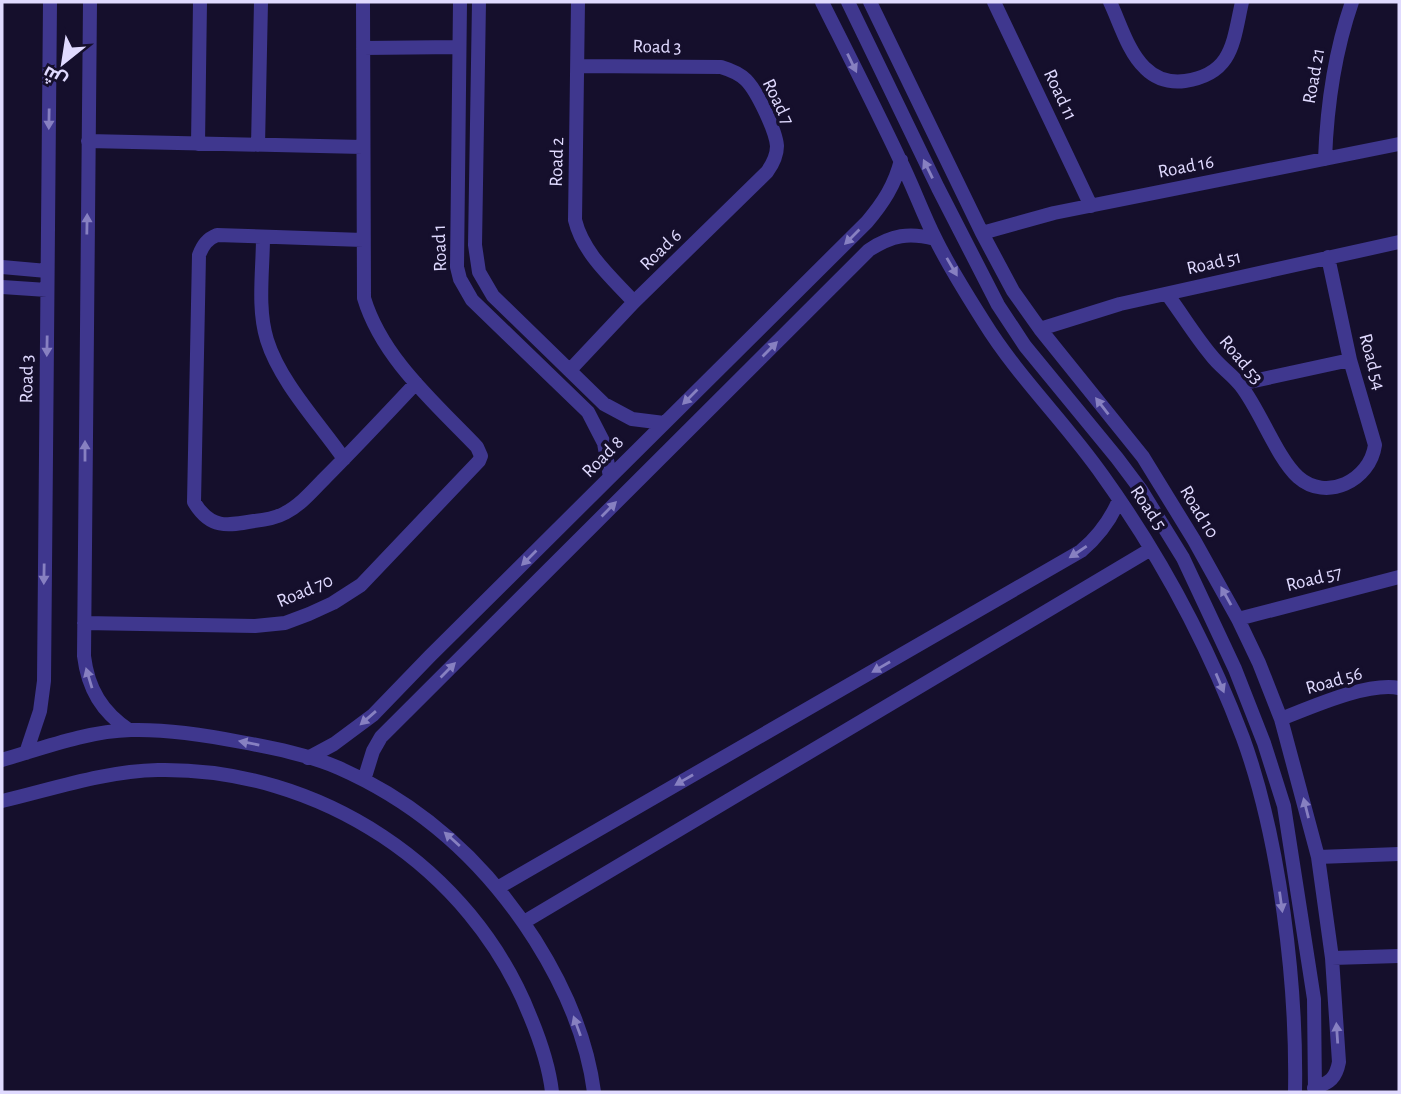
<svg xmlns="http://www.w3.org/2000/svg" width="1401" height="1094" viewBox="0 0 1401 1094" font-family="'Alegreya Sans',Cairo,sans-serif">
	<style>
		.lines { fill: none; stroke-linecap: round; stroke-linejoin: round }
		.minor { stroke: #3f378e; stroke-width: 14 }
		.oneway { fill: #8780c1 }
		.labels { text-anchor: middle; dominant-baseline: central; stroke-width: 7; stroke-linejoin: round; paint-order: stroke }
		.street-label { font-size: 19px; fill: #e0daff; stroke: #150f2c }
	</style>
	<rect width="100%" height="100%" fill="#150f2c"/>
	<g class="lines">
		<!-- minor -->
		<path class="minor" d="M90,2L84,656C88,689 102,712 129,730
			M460,2L457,267L460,279L472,300L588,412L604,443L610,477
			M479,2L475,245L479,272L493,296L604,404L632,419L664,423
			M578,2L575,220C583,253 611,277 634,302
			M822,2C848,54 875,107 900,160C913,186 922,212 935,238C949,267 967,295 984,322C1018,377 1066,423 1103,476C1161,557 1208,645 1243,738C1280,840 1297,984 1295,1092
			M848,2L938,188L998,305L1025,346L1117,458L1141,490L1183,558L1235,669L1264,743L1284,806L1314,999L1315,1092
			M870,2L982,233L1013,291L1040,329L1143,457L1194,540L1238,619L1259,663L1281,719L1318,857L1332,958L1339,1062C1336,1078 1330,1083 1314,1088
			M994,2L1091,206
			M1110,2C1120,23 1128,52 1145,68C1156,79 1169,83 1185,81C1233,74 1233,42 1242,2
			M363,48L459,47
			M88,141L363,147
			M198,144L200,2
			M258,145L261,2
			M1325,159C1327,105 1334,54 1352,2
			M982,233L1054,213L1399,144
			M263,237C263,270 257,308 267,340C280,382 319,423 344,459
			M363,240L217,235C207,239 203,245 199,255L194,502C210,529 227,526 254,521C264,520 276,518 285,513C301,505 314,489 326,477C356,447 386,415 416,383
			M2,267L47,271
			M2,287L47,290
			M1167,294C1182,314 1195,336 1211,355C1220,367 1233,375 1241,386C1260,410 1277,458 1298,477C1326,502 1370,481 1375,445L1350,360L1328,257
			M1040,329L1120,304L1399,242
			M570,370L634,302L767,172C772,165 777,156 777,146C776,131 757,91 746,80C739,73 731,70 721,67L579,66
			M1240,384L1350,360
			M1238,619L1399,577
			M84,623L255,626L285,623L309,614L333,603L361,585L479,461L481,456L477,447C435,403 382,358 364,298L363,2
			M1281,719C1312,707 1367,682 1399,688
			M26,753L40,711L44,681L50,2
			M308,758L334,744L373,715L430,656L867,222C883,203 895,185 901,160
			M2,760C43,748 88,731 131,730C167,729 206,735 241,742C273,748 309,755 339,768C423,805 486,863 535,940C564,986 587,1038 594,1092
			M364,780L373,751L381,737L869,250C892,235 909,232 935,239
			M2,801C53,789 105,771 158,770C319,767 471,867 530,1016C540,1040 549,1066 552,1092
			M1318,857L1399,854
			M499,887L1081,551C1099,536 1110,521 1119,500
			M524,922L1151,549
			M1332,958L1399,956"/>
	</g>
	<!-- one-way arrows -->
	<defs><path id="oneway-solid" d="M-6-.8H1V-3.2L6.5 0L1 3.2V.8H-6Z" transform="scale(1.75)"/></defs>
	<g class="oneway">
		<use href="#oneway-solid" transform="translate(852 63) rotate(64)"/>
		<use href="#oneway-solid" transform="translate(49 119) rotate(91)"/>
		<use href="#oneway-solid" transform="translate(928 169) rotate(-116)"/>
		<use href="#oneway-solid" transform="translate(87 224) rotate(-89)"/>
		<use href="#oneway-solid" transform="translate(852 237) rotate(135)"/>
		<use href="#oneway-solid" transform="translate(952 267) rotate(60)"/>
		<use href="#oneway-solid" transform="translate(47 346) rotate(91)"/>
		<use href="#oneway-solid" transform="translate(770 349) rotate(-45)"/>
		<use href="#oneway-solid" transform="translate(690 397) rotate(135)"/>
		<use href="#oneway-solid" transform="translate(1102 406) rotate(-128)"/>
		<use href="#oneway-solid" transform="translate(85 451) rotate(-90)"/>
		<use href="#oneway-solid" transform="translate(609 509) rotate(-45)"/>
		<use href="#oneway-solid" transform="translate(1078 552) rotate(146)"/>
		<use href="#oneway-solid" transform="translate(529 558) rotate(135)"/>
		<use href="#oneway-solid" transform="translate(44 574) rotate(91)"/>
		<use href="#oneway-solid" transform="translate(1226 596) rotate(-119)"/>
		<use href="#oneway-solid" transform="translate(881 667) rotate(150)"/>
		<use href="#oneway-solid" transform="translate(448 670) rotate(-45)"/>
		<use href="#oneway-solid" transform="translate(89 678) rotate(-107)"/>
		<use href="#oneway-solid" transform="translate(1220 683) rotate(67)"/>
		<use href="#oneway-solid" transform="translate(368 718) rotate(139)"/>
		<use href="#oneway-solid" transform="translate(249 743) rotate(-169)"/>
		<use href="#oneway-solid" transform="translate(684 780) rotate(150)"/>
		<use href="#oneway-solid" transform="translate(1306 808) rotate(-104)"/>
		<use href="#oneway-solid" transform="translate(452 839) rotate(-138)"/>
		<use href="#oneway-solid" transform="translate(1281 902) rotate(82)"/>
		<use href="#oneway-solid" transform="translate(577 1026) rotate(-110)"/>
		<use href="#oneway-solid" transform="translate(1337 1033) rotate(-94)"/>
	</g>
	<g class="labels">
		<!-- street labels -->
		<g class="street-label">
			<text transform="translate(657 47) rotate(1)">Road 3</text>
			<text transform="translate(1314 76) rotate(-80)">Road 21</text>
			<text transform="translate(1060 95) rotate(65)">Road 11</text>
			<text transform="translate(778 102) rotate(64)">Road 7</text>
			<text transform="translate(557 162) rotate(-88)">Road 2</text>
			<text transform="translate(1186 167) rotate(-11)">Road 16</text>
			<text transform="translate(440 248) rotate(-92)">Road 1</text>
			<text transform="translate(661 250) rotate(-44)">Road 6</text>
			<text transform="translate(1214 263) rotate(-13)">Road 51</text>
			<text transform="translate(1241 360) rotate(50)">Road 53</text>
			<text transform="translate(1372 362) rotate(75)">Road 54</text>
			<text transform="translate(27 379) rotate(-89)">Road 3</text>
			<text transform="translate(603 457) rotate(-45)">Road 8</text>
			<text transform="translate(1148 508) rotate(56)">Road 5</text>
			<text transform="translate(1199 512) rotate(59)">Road 10</text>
			<text transform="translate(1314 579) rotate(-14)">Road 57</text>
			<text transform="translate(305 591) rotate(-23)">Road 70</text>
			<text transform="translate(1334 681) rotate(-16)">Road 56</text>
		</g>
	</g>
	<!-- border -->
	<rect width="1401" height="1094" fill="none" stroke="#e0daff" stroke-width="7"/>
	<!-- north arrow -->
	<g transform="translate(63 63) rotate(210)" stroke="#150f2c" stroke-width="5" paint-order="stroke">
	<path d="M0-5L12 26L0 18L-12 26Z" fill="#e0daff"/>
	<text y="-10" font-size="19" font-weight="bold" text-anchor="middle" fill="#e0daff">ش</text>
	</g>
</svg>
